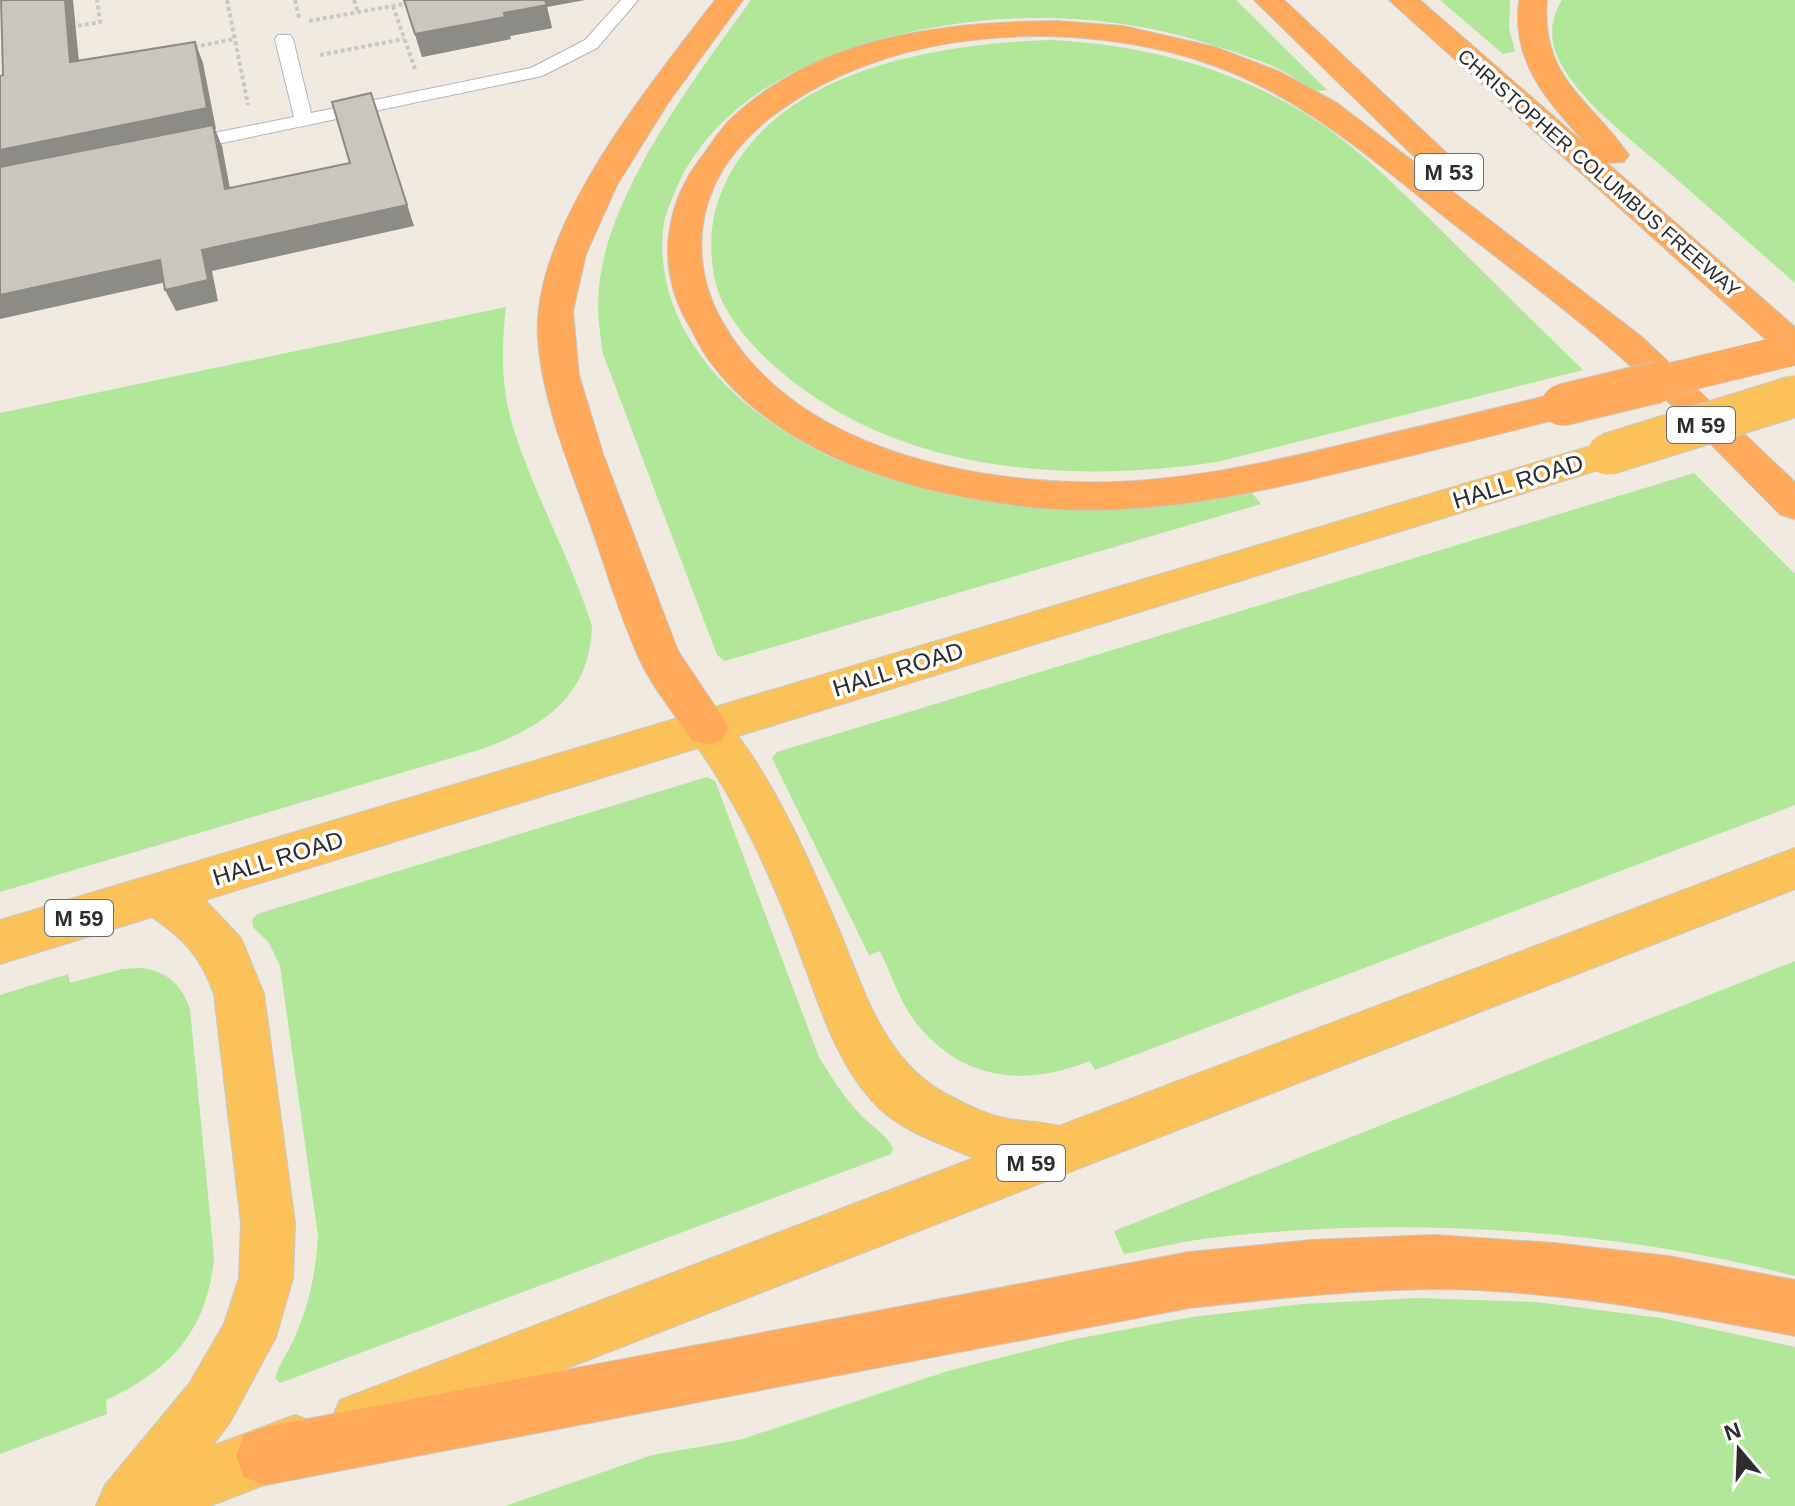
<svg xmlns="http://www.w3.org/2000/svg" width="1795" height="1506" viewBox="0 0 1795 1506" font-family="Helvetica,sans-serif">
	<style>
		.green { fill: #b0e799 }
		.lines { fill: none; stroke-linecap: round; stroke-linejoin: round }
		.service-casing { stroke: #b3b4c1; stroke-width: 2 }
		.trunk-casing { stroke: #c8c8c8; stroke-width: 2 }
		.motorway-casing { stroke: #c8c8c8; stroke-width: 2 }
		.path { stroke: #c8c8c8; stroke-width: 4; stroke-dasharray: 4 3; stroke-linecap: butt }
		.service { fill: #fff; fill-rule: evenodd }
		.trunk { fill: #fbc25a; fill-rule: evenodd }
		.motorway { fill: #ffa95a; fill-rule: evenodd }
		.trunk-bridge-casing { stroke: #c8c8c8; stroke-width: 43; stroke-linecap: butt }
		.motorway-bridge-far1-casing { stroke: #c8c8c8; stroke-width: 33; stroke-linecap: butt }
		.motorway-bridge-casing { stroke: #c8c8c8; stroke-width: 43; stroke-linecap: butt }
		.trunk-bridge { stroke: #fbc25a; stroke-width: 41 }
		.motorway-bridge-far1 { stroke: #ffa95a; stroke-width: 32 }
		.motorway-bridge { stroke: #ffa95a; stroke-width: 41 }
		.wall { fill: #aeaaa3 }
		.shaded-wall { fill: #8d8b85 }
		.building { fill: #cac6be; stroke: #8d8b85; stroke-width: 2 }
		.labels { text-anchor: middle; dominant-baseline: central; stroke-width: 7; stroke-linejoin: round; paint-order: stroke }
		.far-street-label { font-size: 20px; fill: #2d2d2d; stroke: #fff }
		.shield { fill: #fff; stroke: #6c6c6c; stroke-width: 2 }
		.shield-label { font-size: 22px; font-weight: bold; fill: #2d2d2d }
		.street-label { font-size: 24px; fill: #2d2d2d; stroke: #fff }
	</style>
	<rect width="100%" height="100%" fill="#efe9df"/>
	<!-- green -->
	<path class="green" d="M751,0H1236L1327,90C1319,91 1320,92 1313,89C1302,84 1292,76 1281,70C1256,58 1229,50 1203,42C1093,8 971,11 862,45C787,67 709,113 677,187C671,201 664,216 663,230C653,341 752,425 845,463C980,518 1111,516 1252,493L1261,504L725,661L717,655L603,354C601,338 598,321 598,305C598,203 694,80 751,0Z
		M1440,0H1510L1509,28L1515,51L1503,54Z
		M1562,0H1795V283C1752,245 1708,207 1665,169C1631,139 1573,97 1556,53C1549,36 1552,15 1562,0Z
		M1052,40C1141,45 1223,65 1301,111C1353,142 1397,187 1440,229C1487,276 1535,323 1583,370L1217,462C1068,484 899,473 780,371C758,352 735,328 722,301C709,272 708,231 718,201C764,70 933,44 1052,40Z
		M506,307C501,348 501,390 514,430C535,497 571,559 592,626C590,696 544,726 485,748L0,892V413Z
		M1694,473L1795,574V805L1095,1070L1090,1061C1024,1087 963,1081 916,1023C900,1003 891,973 880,951L869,955L772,758L777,752Z
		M707,777L715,781L819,1057C832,1078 844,1098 861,1115C872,1127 886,1134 893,1148L891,1154L280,1383L275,1378C279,1364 288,1352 294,1339C309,1306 316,1272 318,1236L280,966L269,943L253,927L252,920L257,914Z
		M1795,961V1276C1617,1229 1403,1216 1220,1237C1188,1240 1156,1248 1124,1254L1114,1231Z
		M142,968C168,972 181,984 190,1009L214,1257C208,1330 170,1371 106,1400L107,1414L0,1454V995L68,974L70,983L122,969Z
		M1418,1298L1536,1302L1661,1318L1795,1347V1506H505L652,1455L739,1440L948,1371L1070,1340L1192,1317L1303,1304Z"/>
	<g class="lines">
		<!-- service casing -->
		<g class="service-casing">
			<path id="service" d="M621,0H638L597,48L542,76L184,151L175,145L184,139L294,117L275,39L278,35H290L293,39L311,113L531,68L585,40Z"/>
		</g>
		<!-- trunk casing -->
		<g class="trunk-casing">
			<path id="trunk" d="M1608,441L1621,445L1627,454L1621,463L738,736C778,789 811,864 837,925C865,991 884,1065 954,1098C967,1105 984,1113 999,1117C1019,1122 1040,1121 1059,1126L1795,848V889L360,1449L340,1440L331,1420L340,1400L974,1158C942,1144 903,1132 878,1107C831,1060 814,986 790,927C766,865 737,803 698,748L205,900L241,938L264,994L295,1223L293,1278L276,1337L229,1424L212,1446L295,1415L316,1423L324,1444L316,1465L210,1506H96L105,1485L189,1384L224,1324L239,1278L241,1223L214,994C201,957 184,939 152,917L0,964V920Z"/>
		</g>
		<!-- motorway casing -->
		<g class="motorway-casing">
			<path id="motorway" d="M715,0H743L668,103L617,185L586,254L573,311L579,375L603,454L678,651L729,727L722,740L707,745L692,740C674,713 652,687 639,658C618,612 604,562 587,515C567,459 542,399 538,339C531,227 650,86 715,0Z
				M1254,0H1284L1455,161L1460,168L1455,175L1444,178L1433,175Z
				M1389,0H1420L1590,148C1549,102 1511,65 1519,0H1547C1540,78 1590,99 1629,155L1624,162L1607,163L1795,327V358L1782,354Z
				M1056,21L1123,26L1215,47L1278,71L1337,103L1642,337L1795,482V519L1781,515C1726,461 1672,402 1615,352C1559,303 1499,260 1441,214C1371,158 1303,99 1218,67C1079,16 890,25 771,117C748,135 724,161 713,189C694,233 699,282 723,323C790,440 944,477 1069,482C1167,486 1263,464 1358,441C1426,425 1494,409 1562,392L1575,396L1580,405L1575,414C1511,432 1445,447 1380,463C1260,492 1139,522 1015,505C905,491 777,454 709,360C700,348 694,333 686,320C656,265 665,203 703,155C712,143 721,128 732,118C762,89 804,65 844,51C913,27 984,22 1056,21Z
				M1434,1235L1554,1243L1668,1256L1795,1280V1336C1676,1313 1554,1289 1432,1289C1351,1290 1270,1299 1189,1308L265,1485L244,1477L236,1456L244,1435L265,1427L1189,1252L1312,1240Z"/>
		</g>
		<!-- path -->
		<path class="path" d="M227,0L248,105
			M295,0L299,18
			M354,0L358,12
			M393,6L415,69
			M309,21L409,3
			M71,27L100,22L97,0
			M194,47L235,39
			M320,55L404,39"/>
		<!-- service -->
		<use href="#service" class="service"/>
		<!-- trunk -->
		<use href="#trunk" class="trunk"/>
		<!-- motorway -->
		<use href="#motorway" class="motorway"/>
		<!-- trunk-bridge casing -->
		<g class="trunk-bridge-casing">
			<path id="trunk-bridge" d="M1608,454L1795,396"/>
		</g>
		<!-- motorway-bridge-far1 casing -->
		<g class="motorway-bridge-far1-casing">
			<path id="motorway-bridge-far1" d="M1650,384L1795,349"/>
		</g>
		<!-- motorway-bridge casing -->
		<g class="motorway-bridge-casing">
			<path id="motorway-bridge" d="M1562,405L1658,382"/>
		</g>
		<!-- trunk-bridge -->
		<use href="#trunk-bridge" class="trunk-bridge"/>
		<!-- motorway-bridge-far1 -->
		<use href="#motorway-bridge-far1" class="motorway-bridge-far1"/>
		<!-- motorway-bridge -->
		<use href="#motorway-bridge" class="motorway-bridge"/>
	</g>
	<!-- wall -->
	<path class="wall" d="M404,0L547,7L552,28L510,36L511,39L422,57Z"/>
	<!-- shaded-wall -->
	<path class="shaded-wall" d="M65,0H73L81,83L70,62Z
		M541,0H585L547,7L552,28L510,36L511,39L422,57L415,34Z
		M195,42L203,63L216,129H215L222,146L234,210L0,173V150Z
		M371,93L414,226L212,271L218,301L176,311L165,290L202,250L407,205Z
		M160,260L171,281L0,319V295Z"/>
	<!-- building -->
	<path class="building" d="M1,0H65L70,62L195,42L207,108L0,150V76L3,75Z
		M404,0H545L547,5L504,13L505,17L415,34Z
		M371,93L407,205L202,250L208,280L165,290L160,260L0,295V167L213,125L225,189L350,163L332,102Z"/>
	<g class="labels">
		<!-- far-street labels -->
		<g class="far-street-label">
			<text transform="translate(1599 173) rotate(41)">CHRISTOPHER COLUMBUS FREEWAY</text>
		</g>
		<!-- shield labels -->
		<g class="shield">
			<rect x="1415" y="154" width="68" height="36" rx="6"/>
			<rect x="1667" y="407" width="68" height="36" rx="6"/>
			<rect x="45" y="900" width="68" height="36" rx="6"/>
			<rect x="997" y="1145" width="68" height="36" rx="6"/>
		</g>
		<g class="shield-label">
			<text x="1449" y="172">M 53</text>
			<text x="1701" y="425">M 59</text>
			<text x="79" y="918">M 59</text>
			<text x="1031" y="1163">M 59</text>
		</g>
		<!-- street labels -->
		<g class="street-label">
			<text transform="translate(1518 481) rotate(-17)">HALL ROAD</text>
			<text transform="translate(898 669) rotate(-17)">HALL ROAD</text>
			<text transform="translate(278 858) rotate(-17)">HALL ROAD</text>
		</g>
	</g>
	<!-- north arrow -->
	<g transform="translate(1739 1450) rotate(341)" stroke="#ffffff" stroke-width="6" paint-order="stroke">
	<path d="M0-6L14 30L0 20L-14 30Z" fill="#2d2d2d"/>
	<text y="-12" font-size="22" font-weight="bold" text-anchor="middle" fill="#2d2d2d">N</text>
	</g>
</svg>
